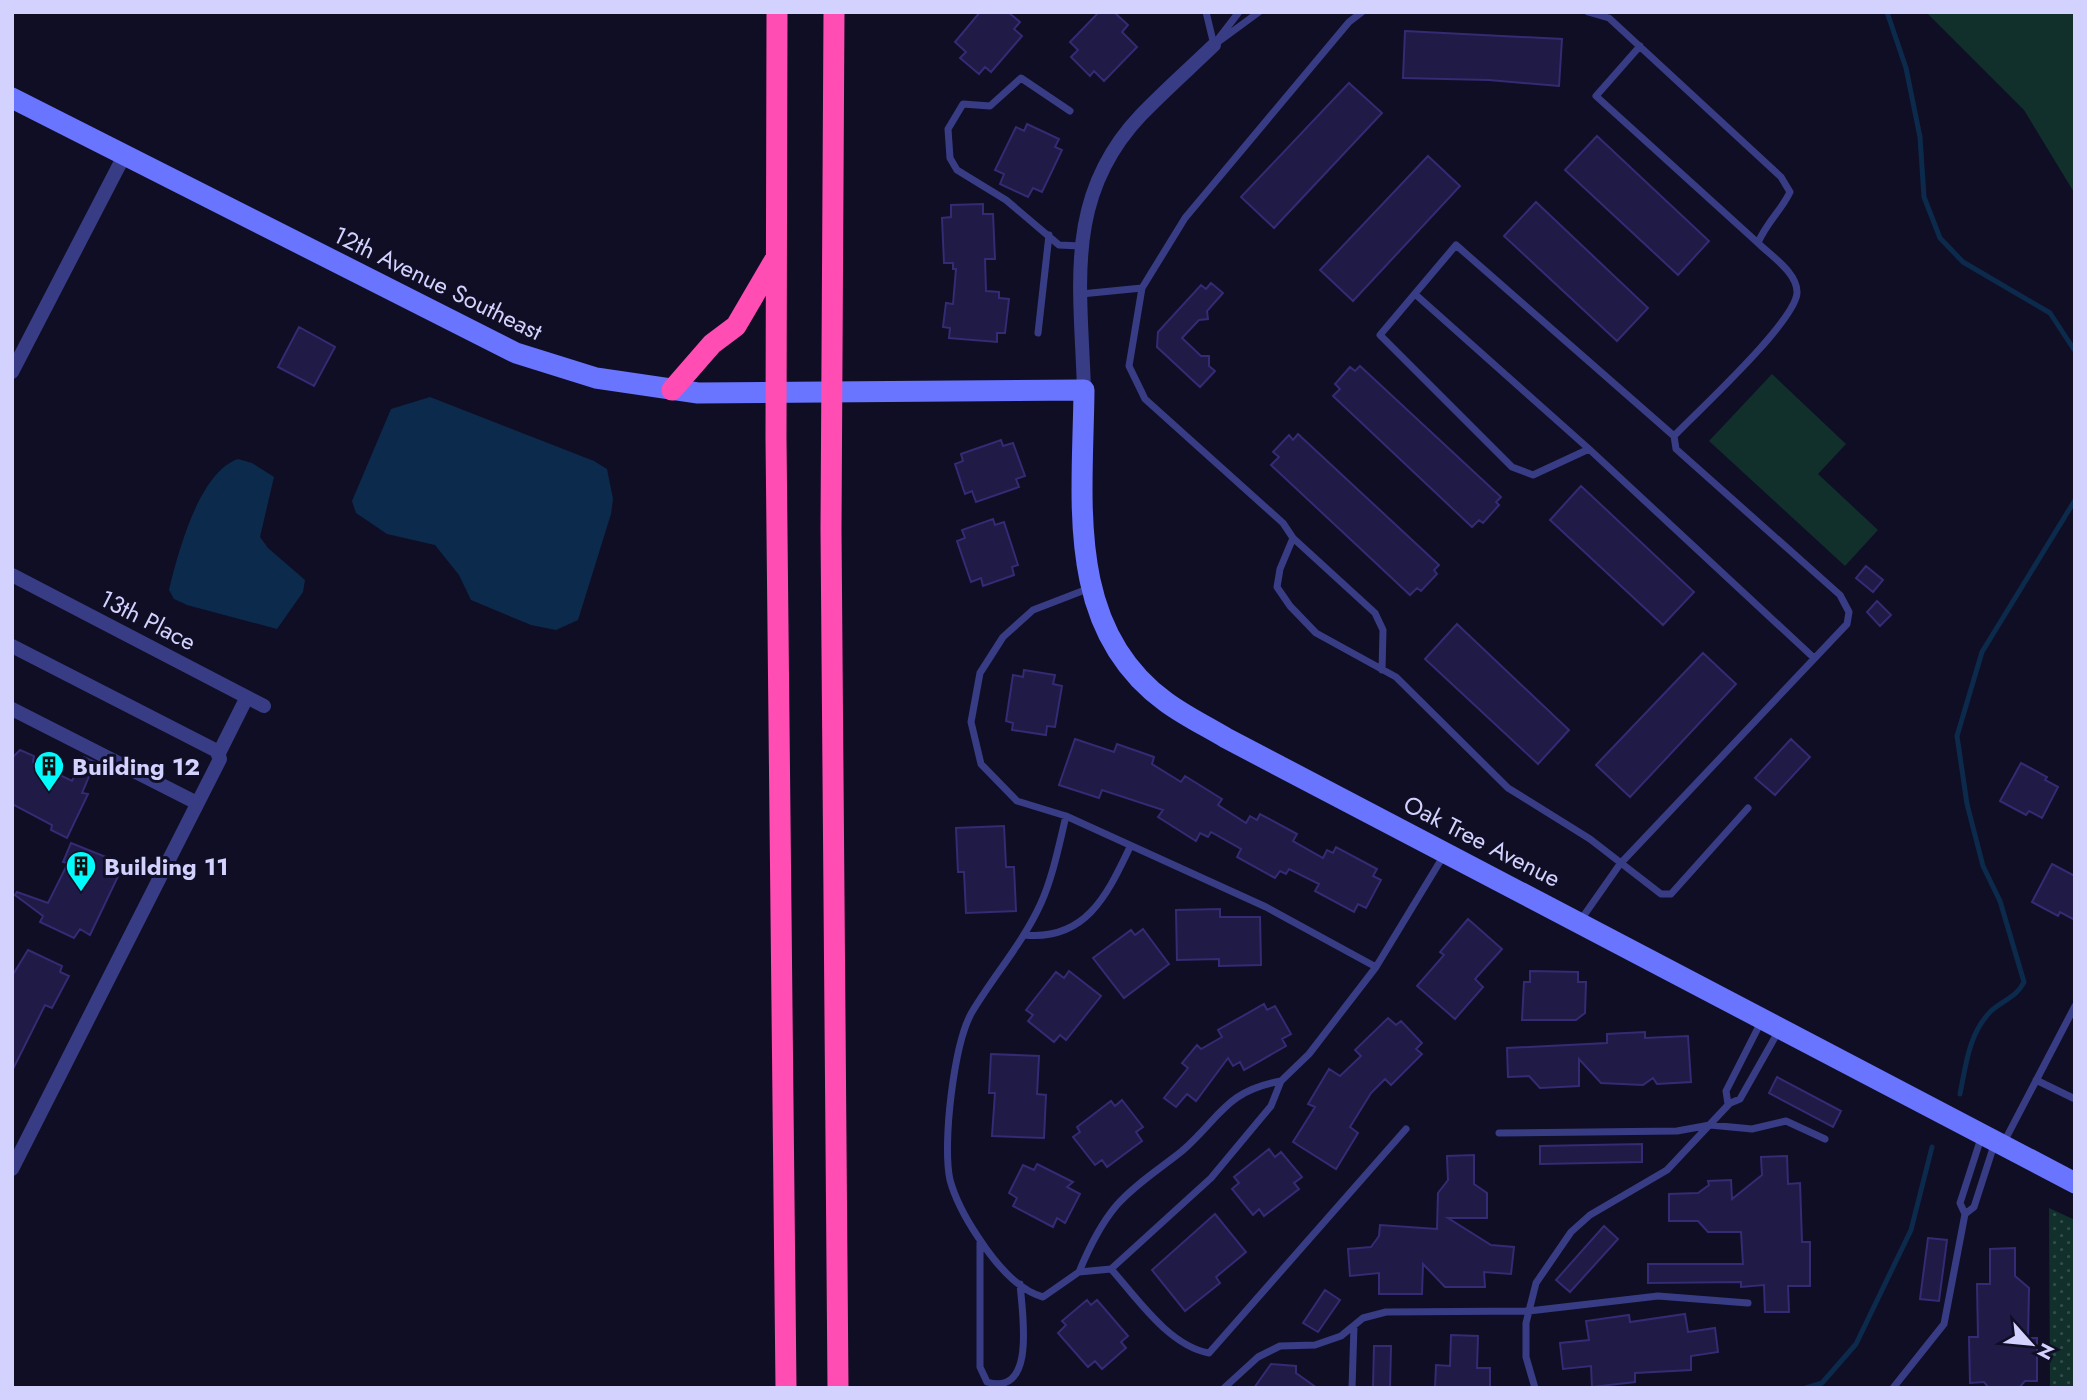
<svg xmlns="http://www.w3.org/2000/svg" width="2087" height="1400" viewBox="0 0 2087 1400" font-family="Jost,sans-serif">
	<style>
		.grass { fill: #112f2b }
		.park { fill: url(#park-dots) }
		.water { fill: #0c2a4b }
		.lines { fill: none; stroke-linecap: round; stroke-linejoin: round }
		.stream { stroke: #0c2a4b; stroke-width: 5 }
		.building { fill: #1f1a46; stroke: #332b73; stroke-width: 2 }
		.lane { stroke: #383c85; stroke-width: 7 }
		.street { stroke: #383c85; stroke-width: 14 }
		.secondary { stroke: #6974ff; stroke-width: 21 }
		.highway { stroke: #ff4db3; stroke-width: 21 }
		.labels { text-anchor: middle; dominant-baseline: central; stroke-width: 6; stroke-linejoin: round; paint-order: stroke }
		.street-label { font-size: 24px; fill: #d3d2ff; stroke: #100e25 }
		.poi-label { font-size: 24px; font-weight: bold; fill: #d3d2ff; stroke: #100e25; text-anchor: start }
	</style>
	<defs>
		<pattern id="park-dots" width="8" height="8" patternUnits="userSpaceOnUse" patternTransform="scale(1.75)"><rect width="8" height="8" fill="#112f2b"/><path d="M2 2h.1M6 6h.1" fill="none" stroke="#334c4b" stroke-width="1.8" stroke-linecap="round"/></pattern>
	</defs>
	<rect width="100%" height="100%" fill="#100e25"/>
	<!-- grass -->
	<path class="grass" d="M1926,12H2075V194L2024,110Z
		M1772,374L1846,444L1818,474L1878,530L1845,566L1709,441Z"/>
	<!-- park -->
	<path class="park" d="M2049,1208L2075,1220V1388H2050Z"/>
	<!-- water -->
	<path class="water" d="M430,397L594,461L607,469L613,499L611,514L578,620L556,630L531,625L471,600L459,575L435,545L387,534L356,513L352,501L391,409Z
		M238,459L252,463L274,477L260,537L268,548L305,580L303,592L277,629L187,605L174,599L169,590C178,553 199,472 238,459Z"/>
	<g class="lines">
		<!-- stream -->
		<path class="stream" d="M1887,12L1906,68L1920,137L1924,197L1940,238L1963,262L2050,313L2075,351
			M1960,1094C1966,1064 1969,1033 1991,1011C2003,1000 2017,997 2024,982L2000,901L1983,866L1967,804L1957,736L1982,652L2075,500
			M1806,1388L1822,1383L1856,1344L1911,1230L1932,1147"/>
	</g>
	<!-- building -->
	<path class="building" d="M980,12H1008L1020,22L1014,29L1022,36L991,72L985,67L979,74L960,58L966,52L955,42Z
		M1099,12H1114L1128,25L1122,32L1137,47L1104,81L1094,71L1090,76L1071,57L1078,50L1070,42Z
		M1405,31L1562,39L1559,86L1489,80L1403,78Z
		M1349,83L1382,113L1274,228L1241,197Z
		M1027,124L1059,139L1055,147L1062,150L1042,192L1033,188L1028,197L1000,184L1004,174L995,170L1016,127L1024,131Z
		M1597,136L1709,241L1678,275L1565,170Z
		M1428,156L1460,186L1353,301L1320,270Z
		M1536,202L1648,308L1617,341L1504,236Z
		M983,204V214H993L995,259H985L986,291L999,292V298L1009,299L1005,333H997V342L949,338L950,328L943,327L946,303L953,304L956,269H953V263H944L942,218L951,217V205Z
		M1211,283L1223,293L1207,311L1208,319L1199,320L1182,338L1201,356H1209V366L1215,371L1200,387L1157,347L1158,332L1201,285L1206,289Z
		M299,327L335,347L314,386L278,367Z
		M1360,366L1501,497L1496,502L1499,505L1483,523L1479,520L1472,527L1333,396L1340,389L1335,384L1350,367L1355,371Z
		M1298,434L1439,565L1434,570L1437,574L1421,591L1417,588L1410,595L1271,465L1279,457L1273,452L1289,435L1293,440Z
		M1001,440L1003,446L1013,443L1025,476L1016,479L1019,487L976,502L972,491L965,494L955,464L963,461L961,454Z
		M1581,486L1694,592L1663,625L1550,520Z
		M993,519L995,525L1004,522L1018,565L1012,567L1014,575L983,586L981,578L971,582L957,541L965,538L962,530Z
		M1866,566L1883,580L1873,592L1856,578Z
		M1877,601L1891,615L1880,626L1867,612Z
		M1457,624L1569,730L1538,764L1425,659Z
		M1703,653L1736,684L1630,797L1596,765Z
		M1024,670L1055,675L1053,684L1062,686L1055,727L1047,726L1046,735L1012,730L1013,723L1006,721L1013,675L1023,677Z
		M1075,739L1114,752L1117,744L1154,757L1152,764L1181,782L1185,776L1222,799L1218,805L1246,823L1250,816L1257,820L1260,814L1297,834L1293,841L1323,858L1327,850L1333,853L1336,847L1377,869L1373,876L1381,880L1366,908L1358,904L1354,912L1315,891L1319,884L1289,869L1286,874L1280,871L1275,878L1237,857L1241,849L1211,832L1208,837L1200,833L1196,841L1158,817L1163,810L1102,790L1099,798L1059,785Z
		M1791,739L1810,757L1775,795L1755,778Z
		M20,750L34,756L33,762L72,781L84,757L95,762L82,793L88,794L67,838L51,830L52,825L12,804V758Z
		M2021,763L2047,777L2045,780L2058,787L2042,818L2029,811L2026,815L2000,801Z
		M1004,826L1006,867H1014L1016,911L966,913L964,872H958L956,828Z
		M71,843L116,861L114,867L121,870L90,935L80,929L74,938L40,922L43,916L15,895L17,892L48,903L68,863L63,862Z
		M2052,864L2075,876V920L2060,912L2058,916L2032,902Z
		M1220,909V917H1260L1261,965L1219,966V959L1177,960L1176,910Z
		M1468,919L1502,949L1475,979L1483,987L1455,1019L1417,986L1444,955L1440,952Z
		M1143,929L1169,964L1124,998L1093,958L1131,930L1135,935Z
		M28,950L62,966L60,972L69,976L52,1008L45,1005L12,1071V976Z
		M1069,971L1101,996L1066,1040L1060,1035L1054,1042L1028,1021L1033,1015L1026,1010L1056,972L1064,978Z
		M1530,971L1578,972V982H1586L1585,1013L1576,1020H1522L1524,982H1530Z
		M1264,1004L1267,1010L1275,1006L1291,1034L1282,1039L1286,1046L1244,1070L1240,1062L1233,1066L1228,1058L1196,1101L1187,1094L1176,1107L1164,1098L1188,1068L1182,1063L1197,1045L1201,1049L1222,1037L1218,1030Z
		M1388,1018L1396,1025L1401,1021L1422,1043L1416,1049L1422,1054L1391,1085L1385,1079L1371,1093L1350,1127L1358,1133L1336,1169L1293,1142L1315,1107L1308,1104L1329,1069L1340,1076L1361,1056L1355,1050Z
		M1645,1032V1038L1688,1036L1691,1082L1657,1084L1653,1078L1643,1085L1601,1083L1579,1059V1086L1540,1088L1529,1076L1508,1077L1507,1048L1607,1043V1034Z
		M991,1054L1039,1056L1037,1094L1046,1095L1044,1138L992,1136L995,1093H989Z
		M1777,1077L1841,1111L1833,1127L1769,1093Z
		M1122,1100L1143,1127L1136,1132L1142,1141L1107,1167L1102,1160L1095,1165L1073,1137L1080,1132L1077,1127L1111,1101L1115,1106Z
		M1642,1144V1162L1540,1164V1146Z
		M1269,1149L1275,1157L1281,1152L1302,1177L1294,1183L1299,1189L1264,1216L1259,1209L1253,1215L1232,1189L1239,1183L1234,1177Z
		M1474,1155V1184L1487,1193V1218H1448L1491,1245L1514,1247L1511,1274L1484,1272L1485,1287H1445L1423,1264L1422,1294H1379V1273L1350,1276L1348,1249L1371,1247L1379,1236L1380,1225L1437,1229L1438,1193L1448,1180L1447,1156Z
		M1787,1156L1788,1184L1800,1183L1802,1242H1810V1286H1788L1789,1312H1765L1764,1285L1741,1287V1282L1648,1283V1264H1743L1741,1232H1708L1698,1221H1669V1194L1698,1193L1709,1185L1708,1181L1731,1180L1732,1199L1762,1175L1761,1157Z
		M1037,1164L1073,1182L1067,1187L1080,1194L1065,1223L1057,1218L1053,1227L1013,1206L1017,1198L1009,1193L1023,1165L1034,1170Z
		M1215,1214L1246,1252L1216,1277L1220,1283L1185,1311L1152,1270Z
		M1604,1226L1618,1239L1570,1292L1556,1280Z
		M1928,1238L1947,1240L1939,1301L1920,1299Z
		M2015,1248V1276L2029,1288L2028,1338H2037V1381H2025L2019,1388H1989L1984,1382L1970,1383L1969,1337H1978L1977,1284H1990V1249Z
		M1325,1290L1340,1300L1318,1332L1303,1323Z
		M1087,1300L1091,1305L1097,1300L1128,1336L1121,1342L1126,1348L1102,1369L1095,1361L1088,1367L1058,1333L1066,1325L1062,1321Z
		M1685,1314L1688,1332L1715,1328L1718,1352L1691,1356V1370L1635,1373V1382L1592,1387L1591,1366L1563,1369L1560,1343L1589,1340L1586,1321L1629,1315L1630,1322Z
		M1451,1335L1478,1336L1477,1368H1490V1388H1435L1436,1365L1450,1366Z
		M1374,1346H1391L1390,1388H1373Z
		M1271,1364L1296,1366V1373L1317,1388H1254Z"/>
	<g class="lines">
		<!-- lane -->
		<path class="lane" d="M1206,12L1214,45
			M1219,38L1239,12
			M1214,45L1259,12
			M1640,46L1596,96L1758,243
			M1070,111L1021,78L990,106L963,104L948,129L950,158L957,170L1006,200L1059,245L1081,246
			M1142,288L1129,366L1145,399L1283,523L1293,538L1280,569L1277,587L1290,606L1316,633L1396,677L1508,788L1590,839L1661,894H1671L1748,808
			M1081,294L1142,288L1185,218L1349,22L1362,12
			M1415,294L1589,449
			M1038,333L1049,235
			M1674,436L1456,245L1380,335L1512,467L1533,475L1589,449L1814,658
			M1293,538L1375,613L1383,630L1382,670
			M1090,588L1033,610L1003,637L980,673L971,722L981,764L1017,801L1066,816L1266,907L1376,967
			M1066,816C1059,845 1053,876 1041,903C1023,943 994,975 972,1012C954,1043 942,1144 950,1180C956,1202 966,1219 978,1237C993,1260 1017,1290 1043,1297L1079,1272L1111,1269L1211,1178L1271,1106L1281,1081L1309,1054L1376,967L1444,855
			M1580,921L1620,864L1847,624L1849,612L1840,595L1676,449L1674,436C1698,411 1795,322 1797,293C1798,273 1770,255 1758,243C1766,223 1781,211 1790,192L1781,177L1609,18L1588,12
			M1024,935C1086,941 1107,895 1130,847
			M1761,1022L1726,1091L1728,1104L1740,1099L1778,1032
			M2036,1080L2075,1099
			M1499,1133L1677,1131L1710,1125L1752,1129L1786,1121L1825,1139
			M1981,1138L1960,1203L1965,1214L1974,1207L1994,1145
			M2004,1142L2075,1006
			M980,1240V1367L987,1382C1037,1397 1022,1311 1020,1284
			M1111,1269C1137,1298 1169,1346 1209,1353L1406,1129
			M1079,1272C1088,1250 1100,1225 1116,1206C1134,1185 1161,1168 1182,1151C1220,1118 1225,1091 1281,1081
			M1224,1388L1258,1357L1280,1346L1315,1345L1341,1336L1363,1318L1386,1312L1529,1311L1658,1296L1748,1303
			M1352,1388L1354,1326
			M1535,1388L1526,1357V1323L1536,1283L1571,1232L1590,1215L1667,1170L1730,1103
			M1893,1388L1944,1324L1965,1214"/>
		<!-- street -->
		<path class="street" d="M12,372L125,154
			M1084,390C1081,287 1063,197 1141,115C1164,91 1190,68 1214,45
			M12,575L264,706
			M12,646L217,751L220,759L12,1169
			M12,709L197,803
			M218,755L247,697"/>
		<!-- secondary -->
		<path class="secondary" d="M12,98L516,353L596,378L698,393L1084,390C1083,500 1064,628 1166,702C1185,716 1206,726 1226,738L2075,1183"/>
		<!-- highway -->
		<path class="highway" d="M777,12L776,438L786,1388
			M834,12L831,529L838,1388
			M672,390L712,344L736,326L774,261"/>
	</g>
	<!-- icons -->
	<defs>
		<g id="building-pin" transform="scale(1.575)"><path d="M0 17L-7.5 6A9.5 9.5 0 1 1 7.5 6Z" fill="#00fcfd" stroke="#100e25"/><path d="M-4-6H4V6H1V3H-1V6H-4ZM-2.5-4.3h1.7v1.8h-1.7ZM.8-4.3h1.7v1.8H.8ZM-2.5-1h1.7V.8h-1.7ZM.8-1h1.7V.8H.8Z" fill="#111"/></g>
	</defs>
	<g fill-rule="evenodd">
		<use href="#building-pin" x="49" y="766"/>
		<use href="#building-pin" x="81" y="866"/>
	</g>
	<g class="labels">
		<!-- street labels -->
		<g class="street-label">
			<text transform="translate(438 283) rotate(26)">12th Avenue Southeast</text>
			<text transform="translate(148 620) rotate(27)">13th Place</text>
			<text transform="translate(1482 841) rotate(27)">Oak Tree Avenue</text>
		</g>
		<!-- poi labels -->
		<g class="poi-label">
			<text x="72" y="766">Building 12</text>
			<text x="104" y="866">Building 11</text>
		</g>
	</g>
	<!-- border -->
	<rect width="2087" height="1400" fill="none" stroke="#d3d2ff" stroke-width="28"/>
	<!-- north arrow -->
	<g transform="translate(2031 1344) rotate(117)" stroke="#100e25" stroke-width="5" paint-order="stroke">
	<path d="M0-5L12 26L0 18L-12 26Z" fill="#d3d2ff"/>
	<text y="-10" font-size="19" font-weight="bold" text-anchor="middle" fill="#d3d2ff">N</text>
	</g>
</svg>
